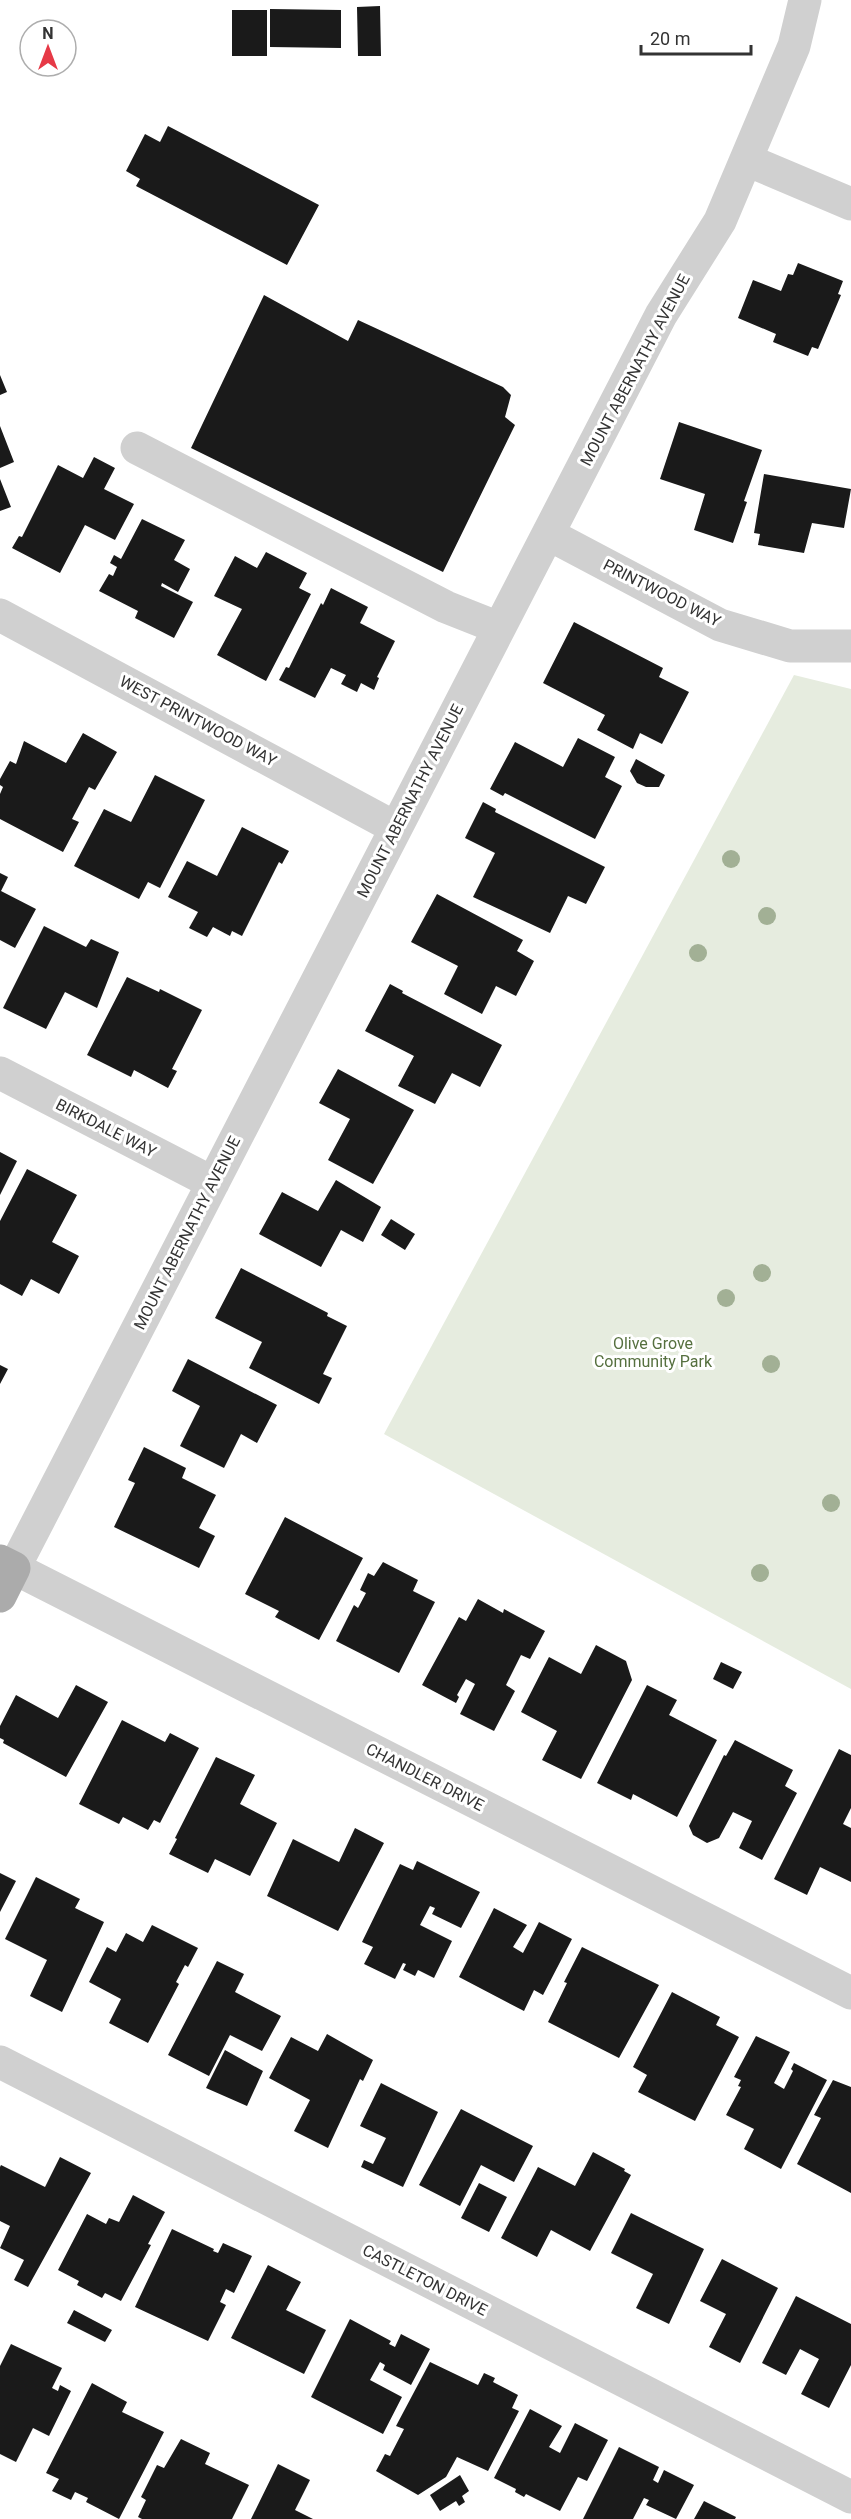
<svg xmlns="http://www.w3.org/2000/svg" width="851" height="2519" viewBox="0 0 851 2519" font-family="Roboto,sans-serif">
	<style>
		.green { fill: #e6ecdf }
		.building { fill: #1a1a1a }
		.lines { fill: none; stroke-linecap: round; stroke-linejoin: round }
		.minor { stroke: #d0d0d0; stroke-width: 33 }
		.major { stroke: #ababab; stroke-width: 33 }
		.tree { fill: #a2b095 }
		.labels { text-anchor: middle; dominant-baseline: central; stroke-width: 6; stroke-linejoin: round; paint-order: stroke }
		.street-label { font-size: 16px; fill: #333; stroke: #fff }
		.park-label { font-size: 16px; fill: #56703f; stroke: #fff }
	</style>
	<rect width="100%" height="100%" fill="#fff"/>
	<!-- green -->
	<path class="green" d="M794,675L851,689V1689L384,1434Z"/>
	<!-- building -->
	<path class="building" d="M380,6L381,56H358L357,7Z
		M270,9L341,10V48L270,47Z
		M232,10H267V56H232Z
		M168,126L319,205L287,265L136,186L140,179L126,171L145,134L160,142Z
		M798,263L843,281L838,294L841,295L818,349L812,347L808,356L773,342L776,334L738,318L753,280L781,291L788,274L793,275Z
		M264,295L348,341L358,320L503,387L511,395L505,417L515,425L443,572L191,448Z
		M0,375L7,392L0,395Z
		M679,422L762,450L744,501L747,502L733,543L694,530L705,494L660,479Z
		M0,426L14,462L0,468Z
		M94,457L115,468L104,489L134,504L115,540L85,525L60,573L12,548L19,536L22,537L58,465L83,478Z
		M764,474L851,489L844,528L812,523L804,553L758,545L760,534L754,533Z
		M0,479L11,507L0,511Z
		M142,519L185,540L174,560L190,569L178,592L162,583L161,586L193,602L174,638L135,618L138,611L99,591L109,574L113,576L117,567L110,563L114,555L121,559Z
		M266,552L307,573L299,588L311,594L266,681L217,655L242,609L214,596L235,556L257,568Z
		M331,588L368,607L360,623L395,641L377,677L379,678L374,690L361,683L357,692L341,684L346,675L331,668L315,698L279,680L286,667L289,668L321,603L323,605Z
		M574,622L663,668L659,677L689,692L662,744L640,733L633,749L597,730L605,715L543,683Z
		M83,733L117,752L95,790L89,787L72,819L79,822L63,852L0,819V794L3,787L0,785V779L10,761L16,764L24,741L66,763Z
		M578,738L615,757L605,777L622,786L595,839L505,793L503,796L490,789L515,742L563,767Z
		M636,759L665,775L659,787H646L637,783L630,771Z
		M155,775L205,800L160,888L148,882L139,899L74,866L104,809L131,822Z
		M483,802L496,809L495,812L605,867L586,904L568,896L550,933L473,897L495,853L465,838Z
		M242,827L289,851L282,864L279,862L242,936L232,931L230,936L213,927L207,937L189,928L198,912L168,897L187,861L217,876Z
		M0,873L8,877L1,891L36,909L15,948L0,940Z
		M437,894L523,940L517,951L534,961L516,996L496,986L482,1014L444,994L458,966L411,942Z
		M44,926L86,947L91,939L119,952L97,1008L65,992L46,1029L3,1008Z
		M127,977L159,992L160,989L202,1010L172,1069L177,1071L168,1088L134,1070L131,1077L87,1055Z
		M390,984L403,991L402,993L502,1045L480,1087L452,1073L435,1104L398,1086L414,1056L365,1031Z
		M338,1069L414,1110L373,1184L328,1160L350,1119L319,1103Z
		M0,1152L17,1161L0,1195Z
		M27,1169L77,1195L52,1242L79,1256L59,1294L31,1279L22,1296L0,1284V1221Z
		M336,1180L381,1207L363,1242L341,1230L321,1267L259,1234L282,1192L318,1211Z
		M391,1219L415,1234L405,1250L381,1235Z
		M241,1268L328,1313L327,1316L347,1326L323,1374L332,1378L319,1404L249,1368L262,1342L215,1318Z
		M188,1359L277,1405L257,1443L241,1434L224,1468L180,1446L200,1406L172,1391Z
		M0,1365L8,1369L0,1384Z
		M144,1447L186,1468L182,1478L216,1495L199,1528L215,1536L199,1568L114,1527L135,1483L128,1480Z
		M285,1517L363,1558L319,1640L275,1617L279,1611L245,1594Z
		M383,1562L418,1580L413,1591L435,1602L399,1673L336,1641L354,1605L358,1608L366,1593L360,1590L368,1573L374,1576Z
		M478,1599L503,1613L504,1609L545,1631L530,1659L521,1655L506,1685L515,1691L494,1731L460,1714L475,1684L466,1679L457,1695L459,1697L456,1703L422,1685L459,1617L466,1621Z
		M596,1645L626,1661L632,1680L581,1779L542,1760L557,1731L521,1712L549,1657L581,1674Z
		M721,1662L742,1672L733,1689L713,1679Z
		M76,1685L108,1702L66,1777L3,1743L4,1740L0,1738V1726L16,1695L58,1718Z
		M647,1685L677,1700L669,1715L717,1740L677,1817L633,1794L631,1800L597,1783Z
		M122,1720L165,1742L170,1733L199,1748L160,1823L154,1820L148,1830L123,1817L119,1824L79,1804Z
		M735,1740L793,1770L785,1786L797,1793L762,1860L739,1848L752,1821L733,1812L719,1838L707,1843L693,1835L689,1826L724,1755L726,1756Z
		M839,1749L851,1755V1808L843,1824L851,1828V1882L820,1867L807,1895L774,1879Z
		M216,1757L255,1775L240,1804L277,1823L250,1876L215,1859L208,1873L169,1854L177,1839L175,1838Z
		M355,1828L384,1843L338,1931L267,1896L293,1839L339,1862Z
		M417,1861L480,1892L461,1928L432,1914L435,1908L430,1906L420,1925L452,1941L434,1978L418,1970L415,1976L403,1970L406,1964L403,1963L395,1979L364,1964L373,1947L362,1942L400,1864L413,1870Z
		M0,1873L16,1881L0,1912Z
		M36,1877L80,1899L75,1908L104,1922L62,2012L30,1996L47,1960L5,1939Z
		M494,1908L527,1925L513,1947L523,1953L539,1922L572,1939L543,1995L534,1990L524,2011L459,1977Z
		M152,1925L198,1948L188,1967L185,1965L176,1982L179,1984L148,2043L109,2023L121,1999L89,1982L107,1947L116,1952L126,1933L143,1942Z
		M582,1947L659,1985L619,2058L548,2022L567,1983L564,1982Z
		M217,1961L244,1974L235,1992L281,2016L262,2051L230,2035L209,2076L168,2055Z
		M672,1992L720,2017L716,2025L739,2037L695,2121L638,2092L647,2075L633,2067Z
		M327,2034L373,2060L363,2081L360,2079L328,2148L294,2131L310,2100L269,2078L291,2037L318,2051Z
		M756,2036L790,2052L774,2083L784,2089L793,2071L791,2069L794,2063L827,2080L781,2169L744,2149L754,2129L726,2115L741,2087L738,2086L741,2080L734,2077Z
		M225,2050L263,2071L247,2106L206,2088Z
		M833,2080L851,2087V2193L797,2164L821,2118L814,2115Z
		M381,2083L438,2112L403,2187L361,2167L364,2160L373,2164L386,2138L360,2126Z
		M461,2109L533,2146L514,2182L481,2165L460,2206L419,2185Z
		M593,2152L625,2169L624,2171L631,2175L590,2251L551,2230L537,2257L501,2238L538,2167L575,2186Z
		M60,2157L91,2173L28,2287L14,2280L24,2260L0,2248L10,2226L0,2221V2167L1,2165L45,2187Z
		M479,2183L507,2197L489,2232L461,2218Z
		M133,2195L165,2212L148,2244L151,2245L121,2301L105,2293L102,2298L77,2285L79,2281L58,2270L87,2214L106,2224L109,2218L119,2222Z
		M631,2213L704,2249L669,2324L636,2308L653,2274L611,2253Z
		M172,2229L214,2249L213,2251L218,2253L223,2243L252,2256L234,2293L226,2289L220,2302L226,2305L208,2341L135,2307Z
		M722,2259L778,2288L740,2363L709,2347L726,2314L700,2301Z
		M268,2265L301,2282L286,2310L326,2330L304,2374L231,2338Z
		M796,2296L851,2324V2365L829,2408L801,2394L819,2359L800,2349L786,2375L762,2363Z
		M74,2310L112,2330L105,2342L67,2323Z
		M350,2319L391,2341L389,2344L395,2347L401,2334L430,2349L411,2385L383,2370L385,2365L380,2362L370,2380L402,2397L383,2434L311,2397Z
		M11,2344L62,2368L52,2388L58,2391L60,2385L71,2391L49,2436L33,2428L16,2462L0,2454V2366Z
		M430,2362L478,2385L484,2373L495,2378L493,2382L518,2395L512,2408L519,2411L488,2471L457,2457L446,2477L418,2495L376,2471L385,2454L390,2456L404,2429L396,2426Z
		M92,2383L127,2402L122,2412L164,2432L119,2519L86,2502L88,2498L75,2492L71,2500L52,2491L59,2479L46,2473Z
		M530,2409L562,2426L549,2447L560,2453L575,2423L608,2440L587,2481L578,2477L560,2511L526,2494L524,2497L515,2492L516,2489L494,2478Z
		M181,2439L210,2453L205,2464L249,2485L232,2519H142L138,2517L146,2500L141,2497L157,2465L164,2468Z
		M619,2447L659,2467L653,2480L658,2483L664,2470L694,2485L676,2519L646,2505L649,2500L644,2498L633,2519H583Z
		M278,2464L310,2480L295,2510L313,2519H251Z
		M460,2475L469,2491L462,2496L465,2502L459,2506L456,2501L440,2511L430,2495Z
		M704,2501L736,2517L735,2519H694Z"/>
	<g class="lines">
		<!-- minor -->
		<path class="minor" d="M805,0L794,46L720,221L661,315L14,1568L851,1993
			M747,160L851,204
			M137,448L446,607L499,628
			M548,534L720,625L790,646H851
			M0,615L396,828
			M0,1073L213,1183
			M0,2062L851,2497"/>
		<!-- major -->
		<path class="major" d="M0,1561L14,1568L0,1596"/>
	</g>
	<!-- trees -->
	<g class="tree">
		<circle cx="731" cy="859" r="9"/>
		<circle cx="767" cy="916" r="9"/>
		<circle cx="698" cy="953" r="9"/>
		<circle cx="762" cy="1273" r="9"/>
		<circle cx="726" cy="1298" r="9"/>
		<circle cx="771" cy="1364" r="9"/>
		<circle cx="831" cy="1503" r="9"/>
		<circle cx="760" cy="1573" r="9"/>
	</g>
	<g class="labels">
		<!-- street labels -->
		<g class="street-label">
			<text transform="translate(635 370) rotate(-62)">MOUNT ABERNATHY AVENUE</text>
			<text transform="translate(662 593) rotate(27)">PRINTWOOD WAY</text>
			<text transform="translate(198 721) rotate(28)">WEST PRINTWOOD WAY</text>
			<text transform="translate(410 801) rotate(-63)">MOUNT ABERNATHY AVENUE</text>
			<text transform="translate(106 1128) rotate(27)">BIRKDALE WAY</text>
			<text transform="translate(187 1233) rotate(-63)">MOUNT ABERNATHY AVENUE</text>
			<text transform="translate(425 1777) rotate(27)">CHANDLER DRIVE</text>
			<text transform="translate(425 2280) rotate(27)">CASTLETON DRIVE</text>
		</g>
		<!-- park labels -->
		<g class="park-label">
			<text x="653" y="1343">Olive Grove<tspan x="653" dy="18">Community Park</tspan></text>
		</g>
	</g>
	<!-- north arrow -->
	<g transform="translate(48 48)"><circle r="28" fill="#ffffff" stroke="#adadad" stroke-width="1.5"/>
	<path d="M0-4.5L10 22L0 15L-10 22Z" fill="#e63946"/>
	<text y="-9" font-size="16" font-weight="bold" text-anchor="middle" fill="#333333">N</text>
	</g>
	<!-- scale -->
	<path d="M641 45v9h110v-9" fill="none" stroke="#333333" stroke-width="3"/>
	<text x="650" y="45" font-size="18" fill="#333333" stroke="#ffffff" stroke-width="4.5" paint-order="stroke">20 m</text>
</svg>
